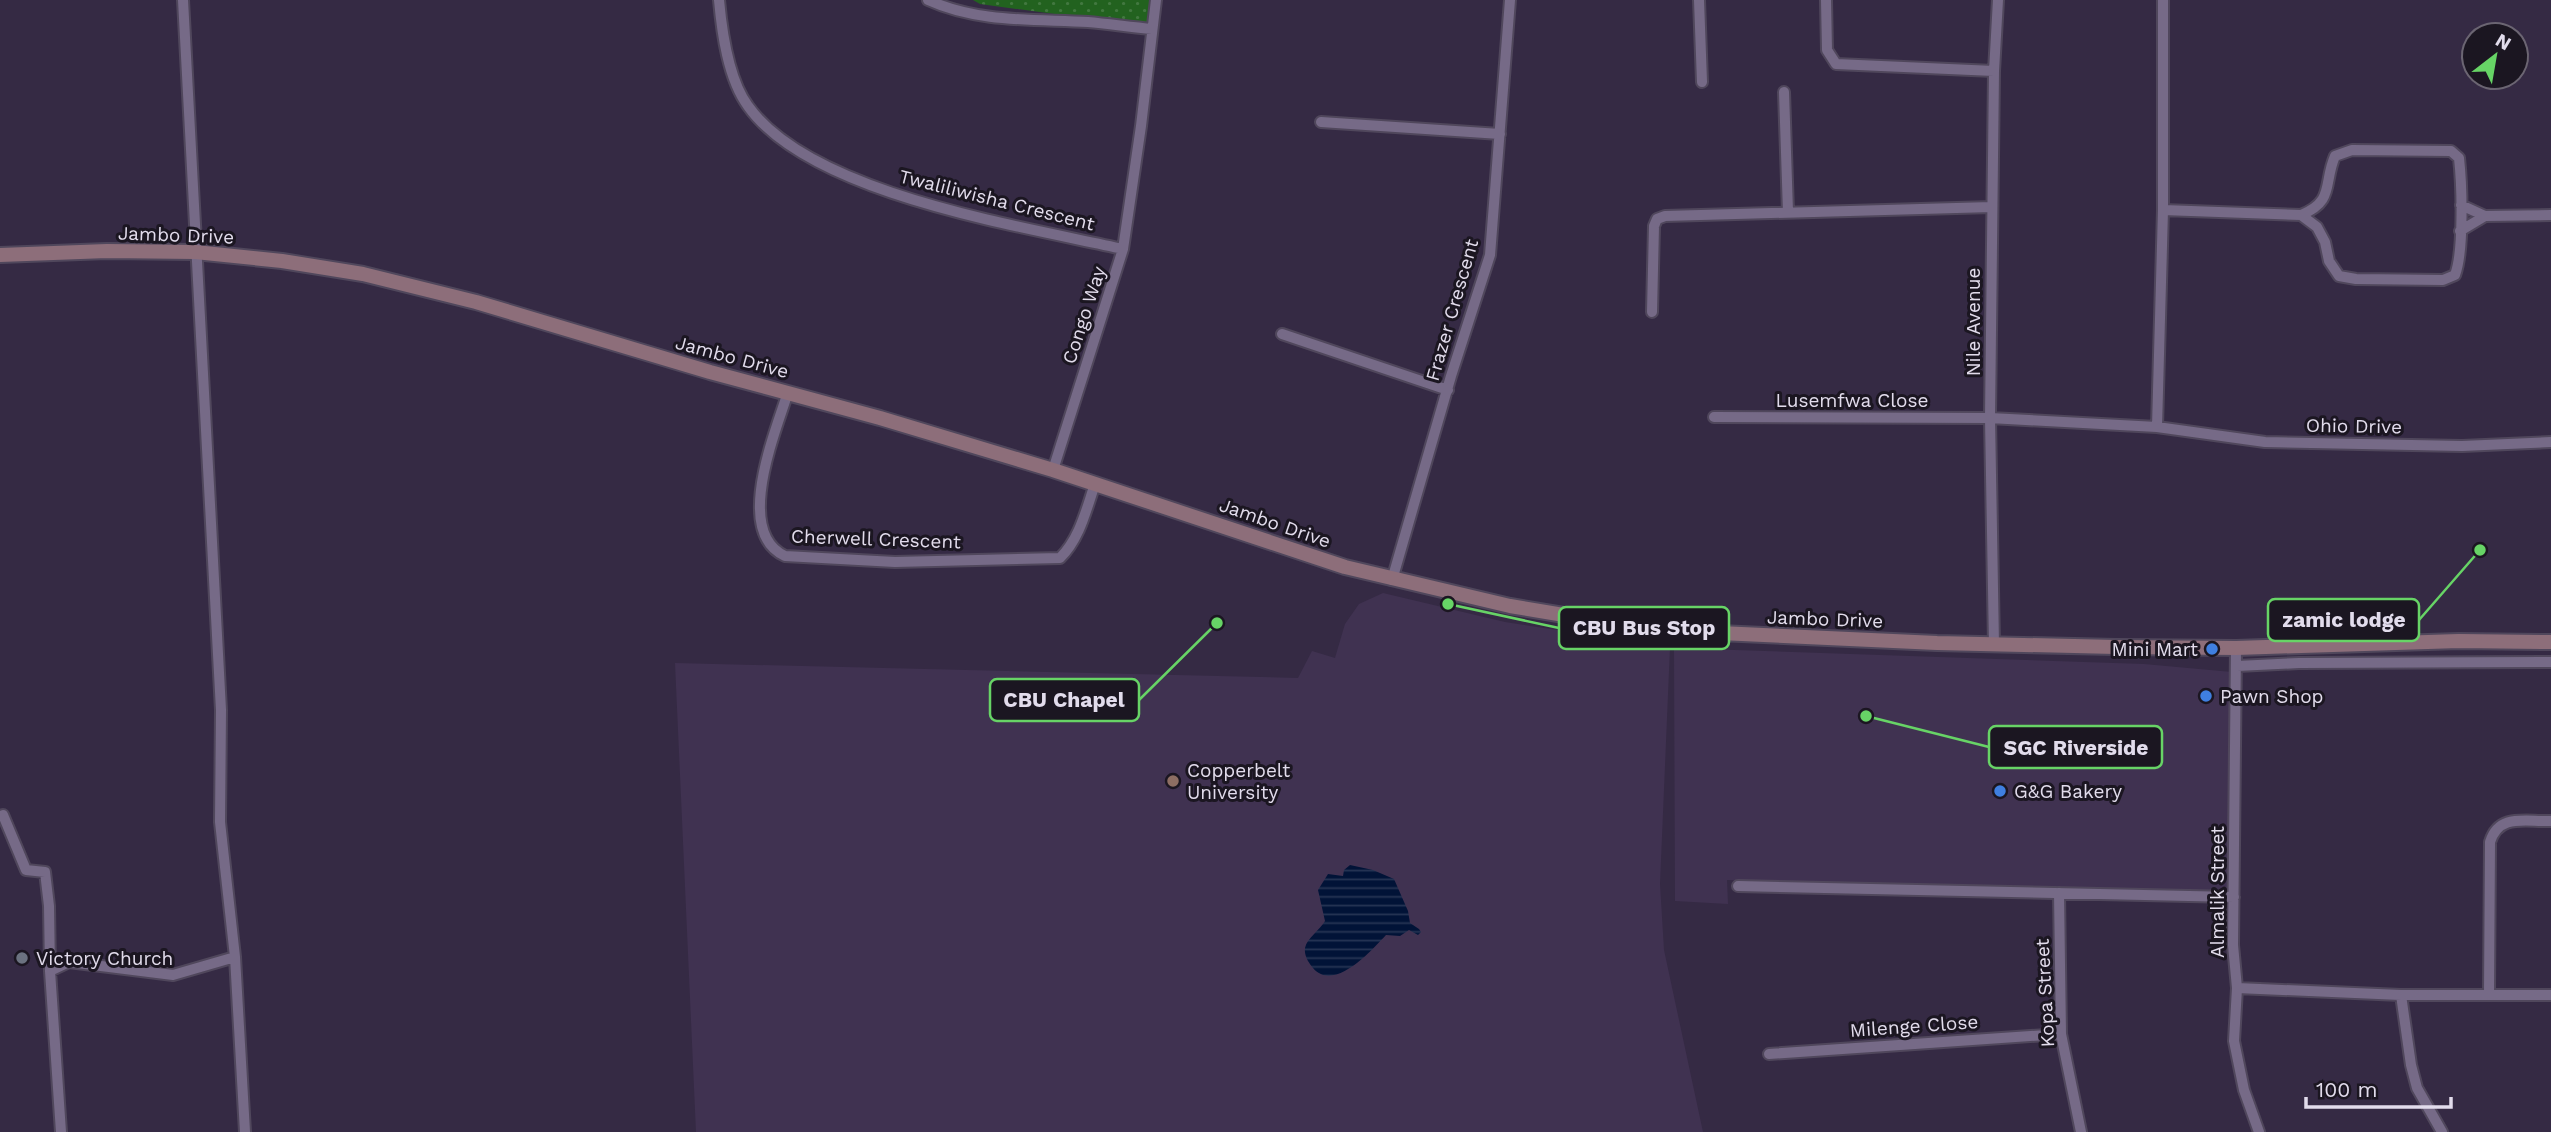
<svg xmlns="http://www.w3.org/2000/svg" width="2551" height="1132" viewBox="0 0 2551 1132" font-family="'Work Sans',sans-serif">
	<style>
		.built { fill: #403251 }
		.park { fill: url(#park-dots) }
		.water { fill: url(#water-rules) }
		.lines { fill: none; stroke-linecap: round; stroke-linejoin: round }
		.minor-casing { stroke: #50475c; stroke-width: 14 }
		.secondary-casing { stroke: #50475c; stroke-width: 18 }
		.minor { stroke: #766a87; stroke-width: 10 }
		.secondary { stroke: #8d6e7a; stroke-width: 14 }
		.shop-dot { fill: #3f7fe0; stroke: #1b1621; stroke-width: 2.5 }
		.education-dot { fill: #8d6e63; stroke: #1b1621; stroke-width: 2.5 }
		.worship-dot { fill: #6b7280; stroke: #1b1621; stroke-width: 2.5 }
		.labels { text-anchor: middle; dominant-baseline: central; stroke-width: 6; stroke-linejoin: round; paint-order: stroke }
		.street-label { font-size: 19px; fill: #e2dcec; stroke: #1b1621 }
		.poi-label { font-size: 19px; fill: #e2dcec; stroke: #1b1621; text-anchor: start }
		.leader { fill: none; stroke: #67d466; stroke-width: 2.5 }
		.callout-dot { fill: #67d466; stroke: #1b1621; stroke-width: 2.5 }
		.callout { fill: #1b1621; stroke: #67d466; stroke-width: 2.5 }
		.callout-label { font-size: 21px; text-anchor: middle; font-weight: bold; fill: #e2dcec }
	</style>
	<defs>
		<pattern id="park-dots" width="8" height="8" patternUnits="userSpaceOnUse" patternTransform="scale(1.75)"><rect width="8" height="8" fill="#22621f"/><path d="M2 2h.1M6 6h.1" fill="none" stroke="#427840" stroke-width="1.8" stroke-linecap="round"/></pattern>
		<pattern id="water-rules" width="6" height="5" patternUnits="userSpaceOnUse" patternTransform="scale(1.75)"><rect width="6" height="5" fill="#011337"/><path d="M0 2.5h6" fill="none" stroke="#263554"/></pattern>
	</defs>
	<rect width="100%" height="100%" fill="#352a44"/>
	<!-- built -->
	<path class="built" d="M1383,593L1505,622L1670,647L1660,884L1664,950L1703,1132H696L675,663L1298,678L1312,651L1335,658L1345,624L1359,604Z
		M1674,648L2144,664L2232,672V894L1727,880L1728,904L1675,901Z"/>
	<!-- park -->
	<path class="park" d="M973,0H1154L1150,27L980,4Z"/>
	<!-- water -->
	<path class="water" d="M1350,865L1373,870L1394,879L1408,911L1410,923L1419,929L1421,932L1418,935L1409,930L1400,936L1386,935C1372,950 1334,993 1313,968C1308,962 1304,955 1305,948C1307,938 1320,930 1325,921L1318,890L1328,874L1343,876L1344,870Z"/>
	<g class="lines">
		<!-- minor casing -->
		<g class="minor-casing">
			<path id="minor" d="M183,0L221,710L220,822L235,957L245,1132
				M719,0C722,33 728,79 748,106C810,194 1021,226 1123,249
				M928,0C978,23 1034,19 1088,22C1109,24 1131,27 1152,29
				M1699,0L1702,82
				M1826,0L1827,50L1836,64L1994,71
				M1784,92L1788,212
				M1321,122L1500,134
				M2461,205L2485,216
				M2163,210L2301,215C2335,201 2323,184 2335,156L2352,150L2451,151L2459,158C2462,185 2464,251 2455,275L2443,280L2356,279L2339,276L2329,261L2325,242L2317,227L2301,215
				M2460,231L2485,216L2551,215
				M1652,312L1654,226L1657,219L1665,216L1992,207
				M1282,334L1448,390
				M788,392C776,431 733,532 785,556L895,562L1060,558C1080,538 1086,510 1095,484
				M1714,417L1990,418L2157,427L2265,442L2462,446L2551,442
				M2157,427L2163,210V0
				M1053,470L1123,249L1141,126L1156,0
				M1392,580L1451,376L1490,255L1510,0
				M1994,645L1990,418L1994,71L1998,0
				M2236,648L2233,945L2237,988L2234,1041L2244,1090L2259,1132
				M2237,666L2299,663L2551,662
				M3,815L26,870L45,872L49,906L50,971L61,1132
				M1738,886L2234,897
				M2059,893L2061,1034L2081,1132
				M50,971L69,962L173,975L235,957
				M2237,988L2401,995H2551
				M2489,993L2490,842C2499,813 2525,822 2551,821
				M2401,995L2411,1065L2417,1088L2442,1132
				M1769,1054L2061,1034"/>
		</g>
		<!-- secondary casing -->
		<g class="secondary-casing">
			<path id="secondary" d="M0,255L107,251L195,252L282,261L363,274L476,302L710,372L880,418L1053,470L1345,567L1510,606L1654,630L1937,643L2116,647L2236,648L2459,641L2551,642"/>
		</g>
		<!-- minor -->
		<use href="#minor" class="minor"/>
		<!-- secondary -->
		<use href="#secondary" class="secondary"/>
	</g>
	<!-- markers -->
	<g class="shop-dot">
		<circle cx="2212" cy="649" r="7"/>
		<circle cx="2206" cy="696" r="7"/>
		<circle cx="2000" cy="791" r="7"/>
	</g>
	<circle class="education-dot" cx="1173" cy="781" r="7"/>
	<circle class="worship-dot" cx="22" cy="958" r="7"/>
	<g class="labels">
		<!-- street labels -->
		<g class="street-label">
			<text transform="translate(997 200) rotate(14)">Twaliliwisha Crescent</text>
			<text transform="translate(176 235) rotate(2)">Jambo Drive</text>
			<text transform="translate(1452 310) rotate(-74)">Frazer Crescent</text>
			<text transform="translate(1084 315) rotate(-72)">Congo Way</text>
			<text transform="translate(1973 322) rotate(-90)">Nile Avenue</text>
			<text transform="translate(732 357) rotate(15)">Jambo Drive</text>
			<text x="1852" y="400">Lusemfwa Close</text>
			<text transform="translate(2354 426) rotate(1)">Ohio Drive</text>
			<text transform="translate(1275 523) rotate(19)">Jambo Drive</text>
			<text transform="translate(876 539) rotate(2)">Cherwell Crescent</text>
			<text transform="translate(1825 619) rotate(2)">Jambo Drive</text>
			<text transform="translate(2217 892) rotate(-90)">Almalik Street</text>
			<text transform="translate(2045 993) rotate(-93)">Kopa Street</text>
			<text transform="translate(1914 1026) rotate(-4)">Milenge Close</text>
		</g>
		<!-- poi labels -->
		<g class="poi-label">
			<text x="2198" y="649" text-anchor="end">Mini Mart</text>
			<text x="2220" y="696">Pawn Shop</text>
			<text x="1187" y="770">Copperbelt<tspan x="1187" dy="22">University</tspan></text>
			<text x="2014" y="791">G&amp;G Bakery</text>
			<text x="36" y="958">Victory Church</text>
		</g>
	</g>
	<!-- callouts -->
	<path class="leader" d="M2480 550L2419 620M1448 604L1559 628M1217 623L1139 700M1866 716L1989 747"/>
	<g class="callout-dot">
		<circle cx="2480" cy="550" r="7"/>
		<circle cx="1448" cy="604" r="7"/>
		<circle cx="1217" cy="623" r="7"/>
		<circle cx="1866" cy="716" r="7"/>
	</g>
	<g class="callout">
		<rect x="2268" y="599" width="151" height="42" rx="7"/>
		<rect x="1559" y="607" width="170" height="42" rx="7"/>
		<rect x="990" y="679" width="149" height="42" rx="7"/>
		<rect x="1989" y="726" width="173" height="42" rx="7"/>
	</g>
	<g class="callout-label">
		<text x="2344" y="627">zamic lodge</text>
		<text x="1644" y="635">CBU Bus Stop</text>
		<text x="1064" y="707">CBU Chapel</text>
		<text x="2076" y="755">SGC Riverside</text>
	</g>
	<!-- north arrow -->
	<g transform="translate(2495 56) rotate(31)"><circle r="33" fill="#1b1621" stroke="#6b6572" stroke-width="2"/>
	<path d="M0-5L12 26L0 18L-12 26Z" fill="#67d466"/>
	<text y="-10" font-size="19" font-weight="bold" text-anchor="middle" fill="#e2dcec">N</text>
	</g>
	<!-- scale -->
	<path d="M2306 1097v10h145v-10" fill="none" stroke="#e2dcec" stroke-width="3.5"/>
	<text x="2316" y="1097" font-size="21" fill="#e2dcec" stroke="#1b1621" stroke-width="5" paint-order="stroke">100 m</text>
</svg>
